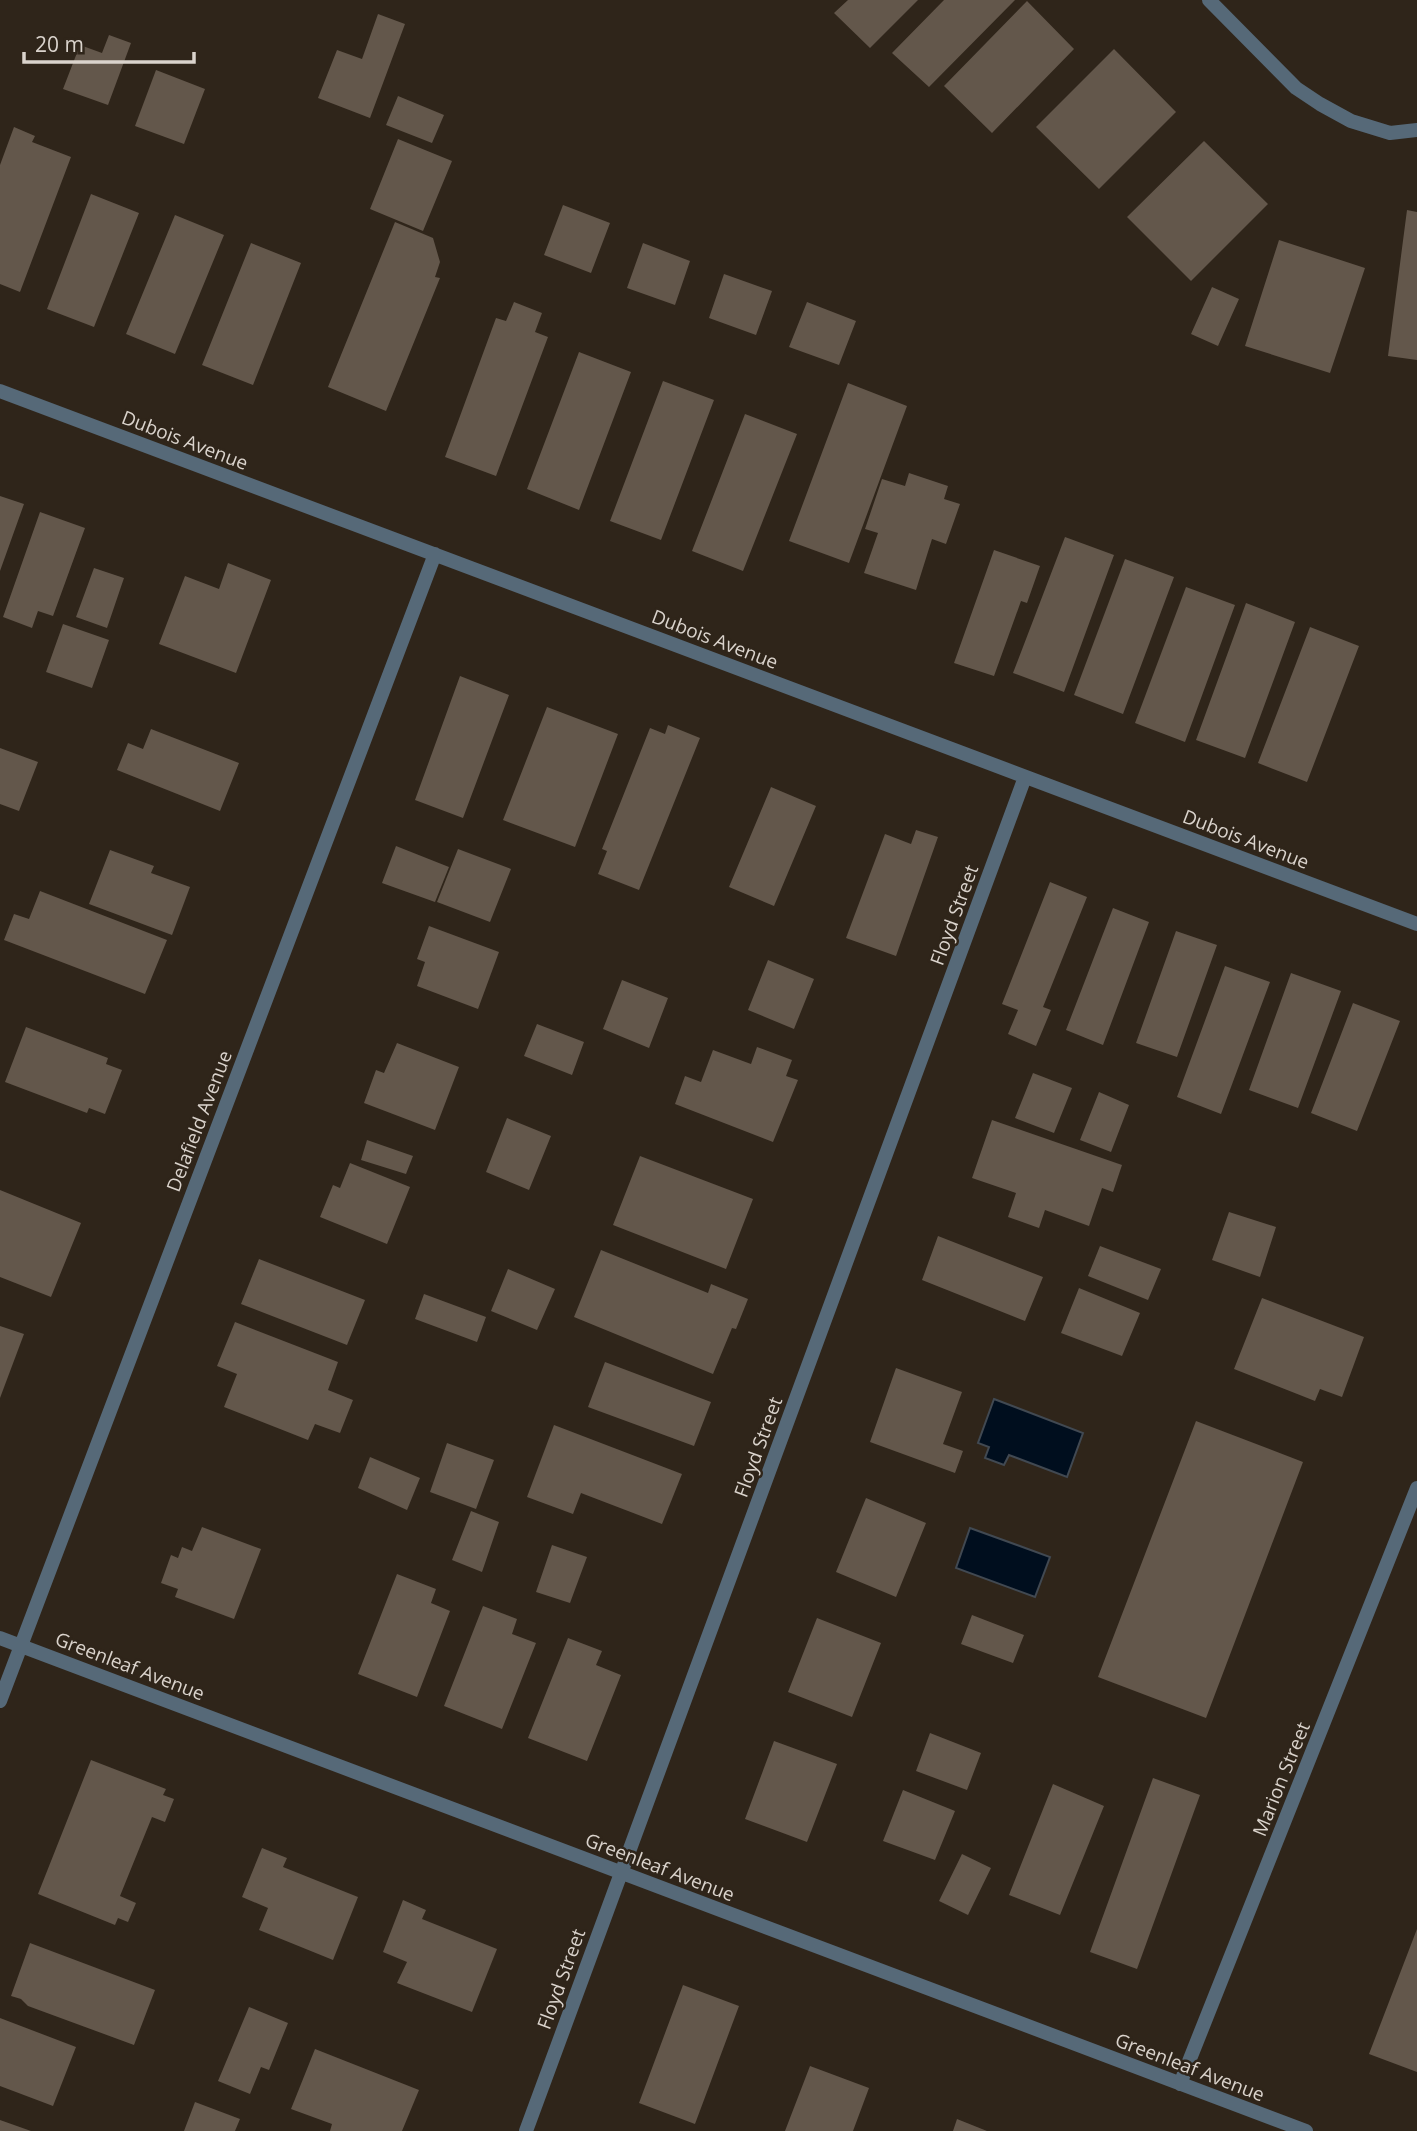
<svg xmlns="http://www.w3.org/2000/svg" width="1417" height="2131" viewBox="0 0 1417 2131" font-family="'Open Sans',sans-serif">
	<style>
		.water { fill: #000e1e; stroke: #414952; stroke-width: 2 }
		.building { fill: #63574b }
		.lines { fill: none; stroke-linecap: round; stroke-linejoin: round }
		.street { stroke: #566978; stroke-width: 14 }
		.labels { text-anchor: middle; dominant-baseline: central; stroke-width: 5; stroke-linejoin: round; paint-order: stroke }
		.street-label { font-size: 19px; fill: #dad3cc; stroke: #2f251a }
	</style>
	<rect width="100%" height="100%" fill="#2f251a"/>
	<!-- water -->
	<path class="water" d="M994,1399L1083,1433L1067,1477L1009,1455L1004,1465L985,1458L989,1447L978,1443Z
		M970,1528L1050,1557L1035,1597L956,1568Z"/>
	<!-- building -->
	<path class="building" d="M848,0H918L870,48L834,13Z
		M944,0H1015L929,87L892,53Z
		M1027,1L1074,49L992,133L944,86Z
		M378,14L405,24L370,118L318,98L337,50L362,59Z
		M109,35L131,43L108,105L63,89L80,45L102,53Z
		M1114,49L1176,112L1099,189L1036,127Z
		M156,70L205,89L184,144L135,126Z
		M398,96L444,115L432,143L386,125Z
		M14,127L35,136L32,142L71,157L20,292L0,284V165Z
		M398,139L452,161L423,231L370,209Z
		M1204,141L1268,204L1191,281L1127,217Z
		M91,194L139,213L94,327L47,309Z
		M563,205L610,223L591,273L544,255Z
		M1407,210L1417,212V360L1388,356Z
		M175,215L224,235L175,354L126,334Z
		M395,222L433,238L440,262L435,277L440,278L386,411L328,387Z
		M1279,240L1365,268L1330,373L1245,346Z
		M251,243L301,263L253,385L202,365Z
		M643,243L690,261L675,305L627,288Z
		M724,274L772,291L756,335L709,318Z
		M1212,287L1239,299L1218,346L1191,334Z
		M514,302L542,313L535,332L548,337L496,476L445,457L496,318L506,321Z
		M807,302L856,321L839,365L789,347Z
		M579,352L631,372L579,510L527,489Z
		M663,381L714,400L661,540L610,521Z
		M848,383L907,406L849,563L789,541Z
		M745,414L797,434L743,571L692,551Z
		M909,473L948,486L944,499L960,504L946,544L932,539L916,590L864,573L878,533L865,529L882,479L905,486Z
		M0,496L24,504L0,571Z
		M40,512L85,528L53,616L38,611L32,628L3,617Z
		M1065,537L1114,555L1064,692L1013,673Z
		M994,550L1040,566L1027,603L1021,601L994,676L954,663Z
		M1125,559L1174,577L1123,714L1074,695Z
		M228,563L271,580L236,673L159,644L185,576L219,589Z
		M94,568L124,578L107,628L76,617Z
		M1186,587L1235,605L1185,742L1135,723Z
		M1246,603L1295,622L1245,758L1196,740Z
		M63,624L109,640L92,688L46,672Z
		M1310,627L1359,646L1307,782L1258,763Z
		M460,676L509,695L463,818L415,800Z
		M547,707L618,734L575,847L503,820Z
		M668,725L700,738L639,890L598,874L607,851L602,849L650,728L665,734Z
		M151,729L239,763L220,811L117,770L128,743L143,749Z
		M0,748L38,762L19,811L0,804Z
		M771,787L816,806L774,906L729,887Z
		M916,830L938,837L896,956L846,938L885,834L911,844Z
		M396,846L449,867L435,902L382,883Z
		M458,849L511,869L490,922L437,902Z
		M110,850L154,866L151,873L190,887L172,935L89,904Z
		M1050,882L1087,897L1043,1007L1051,1010L1036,1046L1008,1034L1018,1010L1002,1004Z
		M40,891L167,940L145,994L4,940L14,914L29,919Z
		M1113,908L1149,922L1103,1045L1066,1030Z
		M429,926L499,952L478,1009L417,986L425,962L417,959Z
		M1176,931L1217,945L1177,1057L1136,1043Z
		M768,960L814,979L794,1029L748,1010Z
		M1225,966L1270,982L1221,1114L1177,1097Z
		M1291,973L1341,991L1298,1108L1249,1090Z
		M622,980L668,998L649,1048L603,1029Z
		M1353,1003L1400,1021L1357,1131L1311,1113Z
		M537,1024L584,1042L572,1075L524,1056Z
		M26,1027L108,1058L106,1064L122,1070L105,1114L89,1108L87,1113L5,1082Z
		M397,1043L459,1067L435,1130L364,1103L376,1070L384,1073Z
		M757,1047L792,1060L786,1076L798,1080L773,1142L675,1104L685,1076L701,1082L713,1050L751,1064Z
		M1033,1073L1072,1088L1054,1133L1015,1118Z
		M1099,1092L1129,1105L1111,1152L1080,1140Z
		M507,1118L551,1136L529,1190L486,1172Z
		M992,1120L1122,1165L1113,1192L1102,1188L1089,1226L1045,1210L1039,1228L1008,1217L1016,1193L972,1178Z
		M367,1140L413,1156L406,1174L361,1160Z
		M640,1156L753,1199L726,1269L613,1225Z
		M350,1163L410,1187L387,1244L320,1217L333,1185L340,1188Z
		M0,1190L81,1223L51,1297L0,1277Z
		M1229,1212L1276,1227L1260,1277L1212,1260Z
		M938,1236L1043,1277L1025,1321L922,1280Z
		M1100,1246L1161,1269L1148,1300L1088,1276Z
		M601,1250L708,1293L711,1284L748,1299L736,1329L732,1328L713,1374L574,1317Z
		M259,1259L365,1300L347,1345L241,1304Z
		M508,1269L555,1289L537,1330L491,1311Z
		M1079,1288L1140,1313L1122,1356L1061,1333Z
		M424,1294L486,1317L477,1342L415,1319Z
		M1262,1298L1364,1337L1342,1397L1320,1389L1315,1401L1234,1369Z
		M235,1322L338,1362L328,1390L353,1400L340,1433L315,1424L308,1440L224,1407L237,1374L217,1366Z
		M0,1326L24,1334L0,1398Z
		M605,1362L711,1402L694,1446L588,1407Z
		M896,1368L962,1392L943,1444L963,1451L955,1473L870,1442Z
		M1196,1421L1303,1462L1206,1718L1098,1677Z
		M554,1425L682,1474L662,1524L581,1493L573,1514L527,1497Z
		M447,1443L494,1460L476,1509L430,1492Z
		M370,1457L420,1478L407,1510L358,1488Z
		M866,1498L926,1523L896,1597L836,1572Z
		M471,1511L499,1522L482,1572L452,1560Z
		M202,1527L261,1549L234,1619L175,1597L178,1589L161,1583L171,1555L178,1558L182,1547L192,1551Z
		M552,1545L587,1557L570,1603L536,1592Z
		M397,1574L436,1589L431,1603L450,1611L417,1697L358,1674Z
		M483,1606L517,1619L512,1634L536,1643L502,1729L444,1706Z
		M972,1615L1024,1635L1013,1663L961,1644Z
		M817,1618L881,1643L852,1717L788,1692Z
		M568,1638L602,1651L596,1665L621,1675L587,1761L528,1738Z
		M930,1733L981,1753L967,1790L916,1771Z
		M774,1741L837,1764L807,1842L745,1819Z
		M91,1760L166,1789L163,1795L174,1799L165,1822L152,1817L120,1896L136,1903L128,1922L118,1918L115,1925L38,1894Z
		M1153,1778L1200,1795L1137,1969L1090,1952Z
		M1053,1784L1104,1806L1060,1915L1009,1895Z
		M903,1790L955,1811L935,1860L883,1841Z
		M262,1848L287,1858L283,1867L358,1897L333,1960L259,1930L268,1908L242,1897Z
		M962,1854L991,1868L968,1915L939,1901Z
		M403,1900L426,1910L422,1919L497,1949L472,2012L397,1983L407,1962L383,1952Z
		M1417,1929V2072L1369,2054Z
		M30,1943L155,1990L134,2045L28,2006L21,1999L11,1996Z
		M683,1985L739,2006L695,2124L639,2103Z
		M249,2007L288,2023L269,2070L261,2067L250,2094L218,2081Z
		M0,2018L76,2047L53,2106L0,2086Z
		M315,2049L419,2090L402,2131H330L332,2124L291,2109Z
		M810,2066L869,2088L853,2131H785Z
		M195,2102L240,2119L235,2131H184Z
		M957,2119L987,2131H953Z
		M0,2120L31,2131H0Z"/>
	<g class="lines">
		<!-- street -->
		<path class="street" d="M1209,0L1296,88L1320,104L1351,121L1390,133L1417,130
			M0,391L1417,924
			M0,1638L1306,2131
			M0,1701L435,554
			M1180,2084L1417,1488
			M526,2131L1025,777"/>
	</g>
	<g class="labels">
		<!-- street labels -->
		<g class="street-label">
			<text transform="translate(185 440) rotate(21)">Dubois Avenue</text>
			<text transform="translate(715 639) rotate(21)">Dubois Avenue</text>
			<text transform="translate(1246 839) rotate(21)">Dubois Avenue</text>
			<text transform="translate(954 915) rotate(-70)">Floyd Street</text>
			<text transform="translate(199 1121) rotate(-69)">Delafield Avenue</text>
			<text transform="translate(758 1447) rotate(-70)">Floyd Street</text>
			<text transform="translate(130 1666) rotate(21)">Greenleaf Avenue</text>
			<text transform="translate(1281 1779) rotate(-68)">Marion Street</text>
			<text transform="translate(660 1867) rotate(21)">Greenleaf Avenue</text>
			<text transform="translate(561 1979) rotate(-70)">Floyd Street</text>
			<text transform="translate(1190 2067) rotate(21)">Greenleaf Avenue</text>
		</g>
	</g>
	<!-- scale -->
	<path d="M24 52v10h170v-10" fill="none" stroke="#dad3cc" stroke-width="3.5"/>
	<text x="35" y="52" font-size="21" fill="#dad3cc" stroke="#2f251a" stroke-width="5" paint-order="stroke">20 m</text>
</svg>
